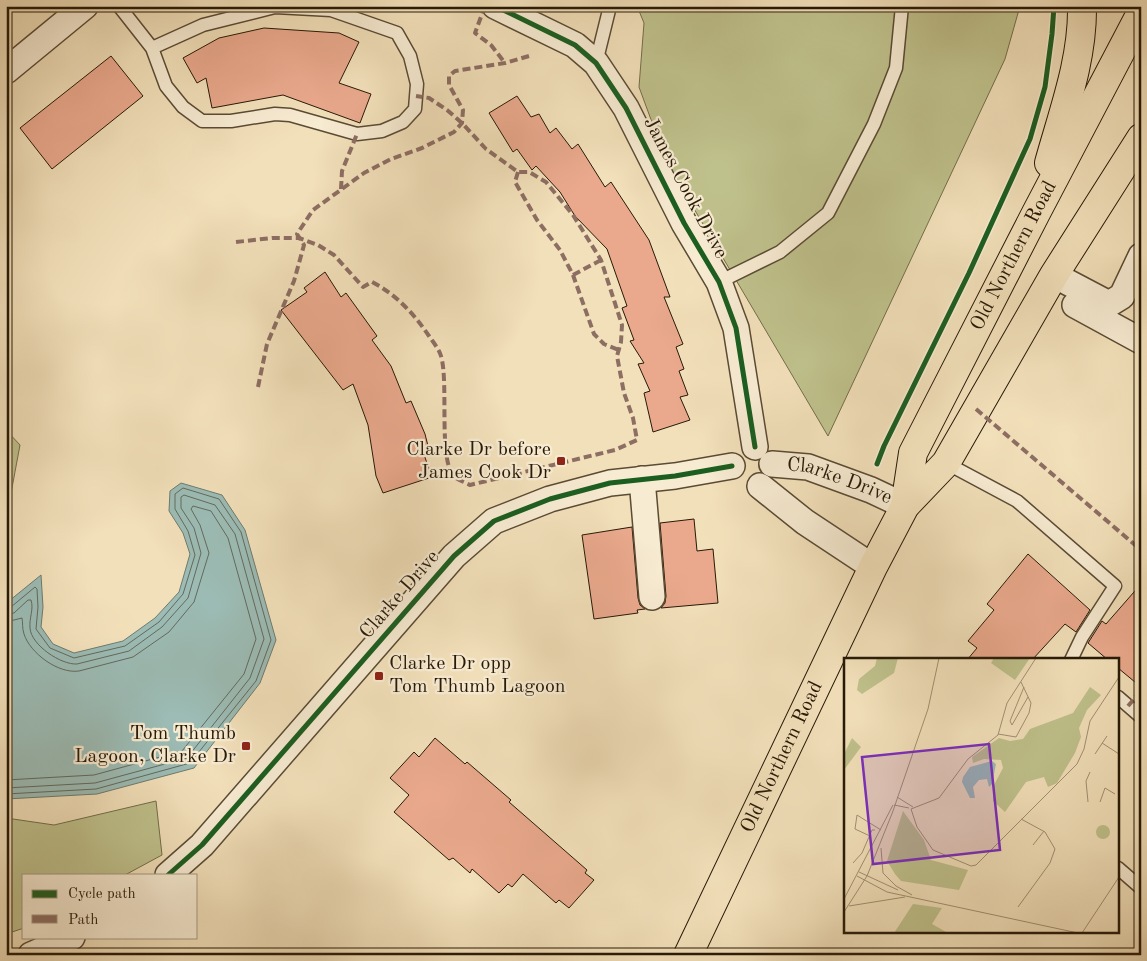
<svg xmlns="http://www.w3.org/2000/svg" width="1147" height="961" viewBox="0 0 1147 961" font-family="'Old Standard TT',serif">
  <rect width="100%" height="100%" fill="#f2e0ba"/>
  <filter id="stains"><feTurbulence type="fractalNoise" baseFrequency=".004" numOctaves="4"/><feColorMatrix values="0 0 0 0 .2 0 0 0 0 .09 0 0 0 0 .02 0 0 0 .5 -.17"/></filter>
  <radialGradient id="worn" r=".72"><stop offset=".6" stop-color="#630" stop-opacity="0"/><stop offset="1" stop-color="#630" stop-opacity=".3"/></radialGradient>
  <g fill="#bfc18c" stroke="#736d4a">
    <path d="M637,6H1020L1005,59L828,436L667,163L639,87L644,23Z"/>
    <path d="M6,430L20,445L6,520Z"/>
    <path d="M156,801L162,855L125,875H24V928L6,934V818L54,825Z"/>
  </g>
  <path fill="#9cbcb5" stroke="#6d7b6f" d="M181,483L222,495L245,530L276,640L260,683L194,768L97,794L6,799V609L9,601L41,575L43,607L41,627L53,644L74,653L123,641L155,618L179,592L190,554L183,533L169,511L170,491Z"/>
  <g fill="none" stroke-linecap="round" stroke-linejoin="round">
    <g stroke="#626a5e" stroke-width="1">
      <path d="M6,608L11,607L35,587L37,589L38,607L36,629L50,648L74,658L125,646L159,622L183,594L195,555L188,531L175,509V494L183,488L219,499L241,532L271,640L256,681L190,763L96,789L6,794"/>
      <path d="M6,614L14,613L28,600H31C34,609 29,618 30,628C31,645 61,665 77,664L129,651L162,627L188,598L201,553L194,528L181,508V497L184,495L215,505L235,534L264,639L250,678L187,758L95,783L6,788"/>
      <path d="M6,622L22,618C23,623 22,628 24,634C30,653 58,674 79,671L133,657L169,632L194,602L209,553L200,525L191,509L193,506L211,511L228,538L256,639L244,674L182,751L94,775L6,780"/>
    </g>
  </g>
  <g fill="#eaa98d" stroke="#271907">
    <path d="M264,28L339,33L359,42L339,83L371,94L360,123L283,95L212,108L206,78L197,83L183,58L219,38Z"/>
    <path d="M111,56L143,96L52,169L20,128Z"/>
    <path d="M517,96L531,117L539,114L550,133L556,128L572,149L578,144L605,187L611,182L649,240L670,297H664L683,344L676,347L684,369L679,371L688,395L680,397L690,420L653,432L644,393L650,391L638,364L644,363L630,341L634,340L622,308L627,306L607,249L575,216L560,192L536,166L532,170L517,149L513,152L489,113Z"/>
    <path d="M325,272L341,297L346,293L377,336L372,340L391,366L406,403L411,401L425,434L429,450L423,452L432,477L383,493L376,476L368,425L353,384L343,390L281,310L307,292L304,288Z"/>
    <path d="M694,519L697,551L713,549L718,603L661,608L665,603L666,596L660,523Z"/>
    <path d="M632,527L638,598L640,605L645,609L637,610L638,613L594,619L582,535Z"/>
    <path d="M1028,554L1090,610L1076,632L1065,624L1032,660H967L977,648L968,641L994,610L987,604Z"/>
    <path d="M1141,584V687L1118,668V660H1108L1088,643L1102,621L1106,624Z"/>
    <path d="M435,738L465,764L467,762L511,800L509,802L587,870L585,873L594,880L569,908L559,900L556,903L523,874L512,887L508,884L499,893L472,869L470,873L453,858L449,860L394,812L409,795L390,778L414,752L419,757Z"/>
  </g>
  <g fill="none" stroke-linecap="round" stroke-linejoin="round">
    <g stroke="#5a4b34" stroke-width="15">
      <g id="lane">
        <path d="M119,6L152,48L166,86L183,107L202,121H231L275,114L290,115L357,134L382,131L403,122L415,109L417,84L410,56L397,33L331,10L275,7L203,25L152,48"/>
        <path d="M596,63L610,6"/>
        <path d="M719,282L780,252L828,213L874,124L896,68L902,6"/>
        <path d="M946,463L1017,501L1115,586L1082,637L1071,660"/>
        <path d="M1118,697L1141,717"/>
        <path d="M1118,868L1141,888"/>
      </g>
    </g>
    <g stroke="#5a4b34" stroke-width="28">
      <g id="street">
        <path d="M495,6L575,45L596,63L626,108L684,223L719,282L736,328L755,447"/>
        <path d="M6,71L85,6"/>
        <path d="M1054,275L1109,304L1122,296L1141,256"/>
        <path d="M1075,305L1141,341"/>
        <path id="s1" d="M772,464L808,467L871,490L905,506"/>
        <path d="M642,479L652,597"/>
        <path d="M760,486L805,522L873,567"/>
        <path d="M168,875L202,845L454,556L494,521L550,499L610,483L675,476L732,466"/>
        <path d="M31,955L72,937"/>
      </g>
    </g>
    <g stroke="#271907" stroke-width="30">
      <g id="primary">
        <path d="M1049,163C1063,112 1083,60 1082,6"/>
        <path id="s2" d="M905,506L913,453L1036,213L1141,13"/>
        <path id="s3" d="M688,955L873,567L905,506L946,463L1054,275L1141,138"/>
      </g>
    </g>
    <use href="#lane" stroke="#f7ebd2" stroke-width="12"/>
    <use href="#street" stroke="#f7ebd2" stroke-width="25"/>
    <use href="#primary" stroke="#f2e0ba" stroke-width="28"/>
    <g stroke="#8d6e63" stroke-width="4" stroke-dasharray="8 4" stroke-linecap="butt">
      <path d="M485,6L475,33L491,45L505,63"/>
      <path d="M518,172L515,182L537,220L560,250L573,275L594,334L604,344L619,350"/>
      <path d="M341,189L342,171L357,134"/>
      <path d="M236,242L272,238H299L318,245L334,255L363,287L372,282C397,295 414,314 429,336C433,342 439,349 441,356C449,383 438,460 454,476C457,480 465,482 470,485L615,450L637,440L633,418L624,393L617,356L621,342L622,325L601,260L573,215L546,182L529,172H518L486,149L462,123L447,110L429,98L416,96"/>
      <path d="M573,275L601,260"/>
      <path d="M258,387L267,344L294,281L304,245L297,234L313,210L364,173L391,159L422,148L454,132L462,123L463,110L449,85V76L455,71L505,63L529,56"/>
      <path d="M976,409L1141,550"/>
      <path d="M1128,706L1141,691"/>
    </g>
    <g stroke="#f7ebd2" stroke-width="8">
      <g id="cycleway">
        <path d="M495,6L575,45L596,63L626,108L684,223L719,282L736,328L755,447"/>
        <path d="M877,464L884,446L969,273L1030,139L1045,87L1052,34L1054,6"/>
        <path d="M168,875L202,845L454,556L494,521L550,499L610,483L675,476L732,466"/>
      </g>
    </g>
    <use href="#cycleway" stroke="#1b5e20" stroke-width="5"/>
  </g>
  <g fill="#8f2418" stroke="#f7ebd2" stroke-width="2">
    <rect x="556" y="456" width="10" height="10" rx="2.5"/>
    <rect x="374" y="671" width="10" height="10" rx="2.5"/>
    <rect x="241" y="741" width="10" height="10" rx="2.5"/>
  </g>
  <g text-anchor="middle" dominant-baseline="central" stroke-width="4.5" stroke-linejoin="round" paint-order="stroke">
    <g font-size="20" fill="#271907" stroke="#f7ebd2">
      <text transform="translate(685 188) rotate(62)">James Cook Drive</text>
      <text stroke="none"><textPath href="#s2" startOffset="275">Old Northern Road</textPath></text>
      <text stroke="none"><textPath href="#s1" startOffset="70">Clarke Drive</textPath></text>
      <text transform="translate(400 595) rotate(-49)">Clarke Drive</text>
      <text stroke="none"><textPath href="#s3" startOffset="219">Old Northern Road</textPath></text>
    </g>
    <g font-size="20" fill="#271907" stroke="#f7ebd2" text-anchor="end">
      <text x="551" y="450">Clarke Dr before<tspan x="551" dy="23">James Cook Dr</tspan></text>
      <text x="389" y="664" text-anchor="start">Clarke Dr opp<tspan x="389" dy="23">Tom Thumb Lagoon</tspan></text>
      <text x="236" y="734">Tom Thumb<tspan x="236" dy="23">Lagoon, Clarke Dr</tspan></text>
    </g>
  </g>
  <g transform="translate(844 658)">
    <rect width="275" height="275" fill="#f2e0ba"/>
    <path d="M33,0H54L50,15L18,36L13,32L15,21L31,8ZM150,0H186L171,22L147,5ZM246,29L257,37L243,52L235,70L237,79L231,95L213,125L204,129L200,119L182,124L161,154L149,143L150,127L159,110L157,102L140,101L129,105L128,99L155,80L166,83L179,81L186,71L229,55ZM8,80L17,89L0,112V96ZM59,153L80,182L87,202L124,212L115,232L57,223L51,216L43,203ZM252 174a7 7 0 1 1 14 0a7 7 0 1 1-14 0ZM69,246L98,250L88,266L104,275H50Z" fill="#bfc18c"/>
    <path d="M148,103L152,106L148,126L145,129L143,121L135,122L129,129L131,140H126L118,124L119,119L126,109Z" fill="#9cbcb5"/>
    <path fill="none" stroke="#a19072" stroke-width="1" d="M180,29L166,63L168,67L184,39M154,76L172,79L185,55L187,45L177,24M258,85L275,96M251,96L263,78M53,139L69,149M244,144L242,123L246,114M256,144L261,130L271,136M50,147L65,150M67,151L73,169L89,192L127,208L132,207L233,106L240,91L246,63L275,19M67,151L95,140L124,101L154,77L163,45L192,0M26,178L11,171L13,157L37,172M189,187L200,173M37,190L39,215L52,228L68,237M9,205L18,195L28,172H31M15,214L54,232M13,218L43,234L234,275M0,241L49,147M5,248L61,239M174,249L206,205L211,191L201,174L177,161M0,254L23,218L49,153L84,51L95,0M238,275L275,219"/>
    <path fill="#7b2cbf" fill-opacity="0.15" stroke="#7b2cbf" stroke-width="2.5" d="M145,86L156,192L29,206L18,99Z"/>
    <rect width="275" height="275" fill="none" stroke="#271907" stroke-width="2.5"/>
  </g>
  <rect width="1147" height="961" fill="none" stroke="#f2e0ba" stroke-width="25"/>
  <rect x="8" y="8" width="1132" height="946" fill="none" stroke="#271907" stroke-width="2.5"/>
  <rect x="12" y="12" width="1122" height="936" fill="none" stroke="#271907"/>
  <rect x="22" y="874" width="175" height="65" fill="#f7ebd2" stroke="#a49781"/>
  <rect x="32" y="890" width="25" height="8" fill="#1b5e20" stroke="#a49781"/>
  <text x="68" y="898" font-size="15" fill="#271907">Cycle path</text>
  <rect x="32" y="915" width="25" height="8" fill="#8d6e63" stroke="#a49781"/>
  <text x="68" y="924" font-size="15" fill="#271907">Path</text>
  <rect width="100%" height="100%" filter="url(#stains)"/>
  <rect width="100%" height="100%" fill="url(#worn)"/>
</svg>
